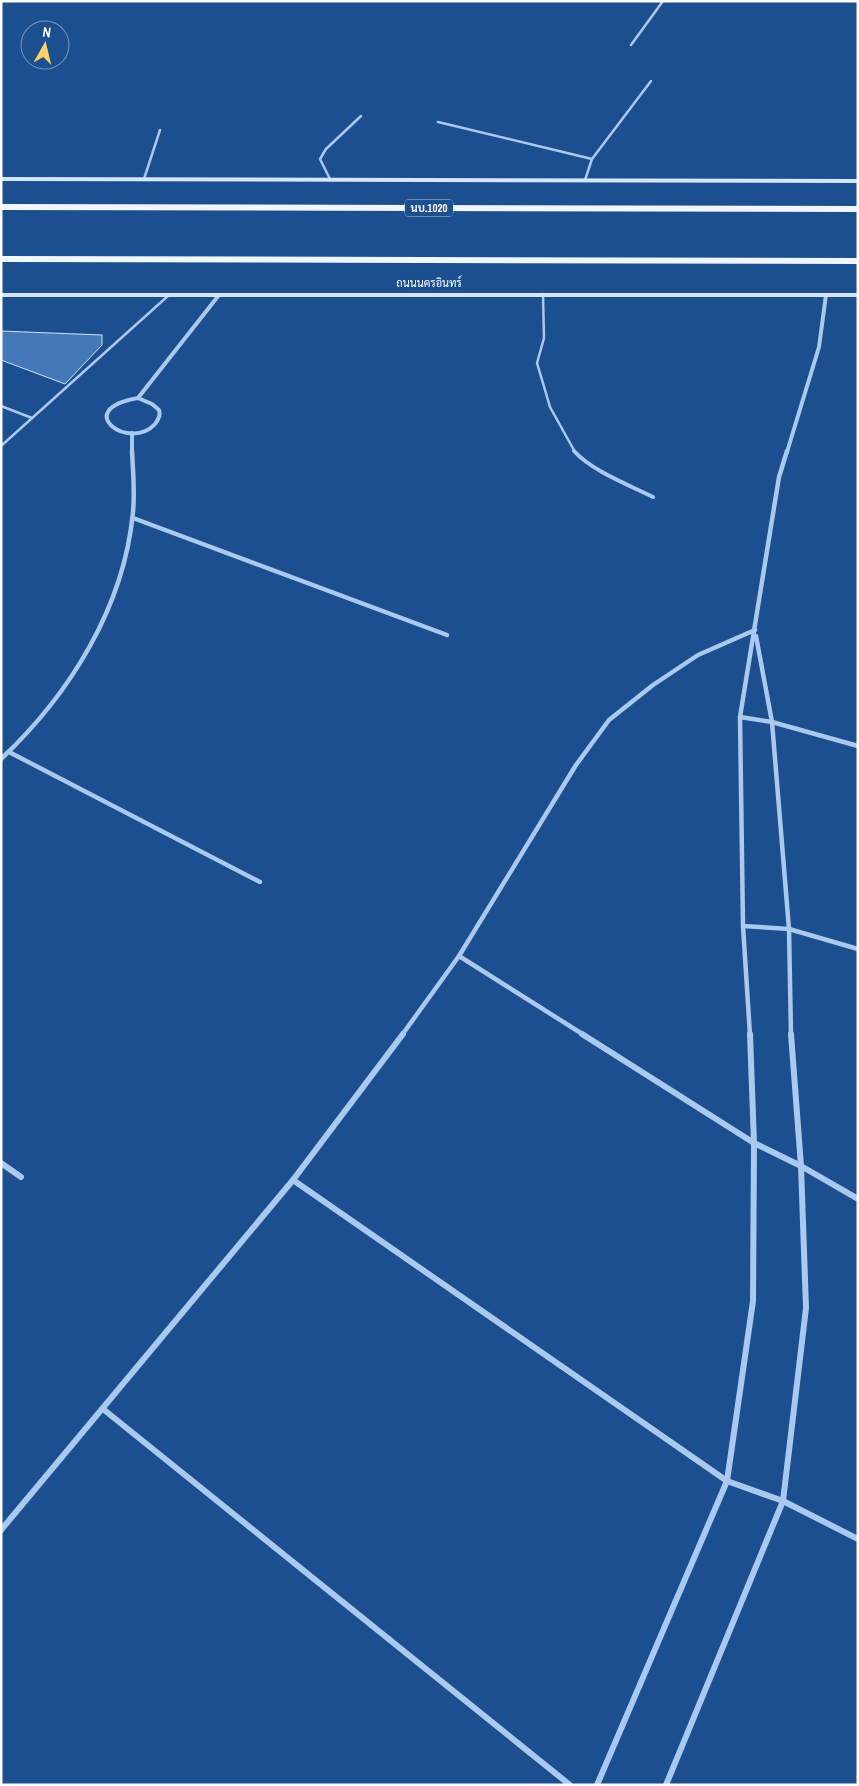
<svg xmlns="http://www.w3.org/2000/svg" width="859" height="1786" viewBox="0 0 859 1786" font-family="'Archivo Narrow',Sarabun,sans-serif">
  <rect width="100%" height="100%" fill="#1b4f8f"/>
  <path fill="#4478b7" stroke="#cfe3fa" d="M1,331L102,335V345L65,384L1,360Z"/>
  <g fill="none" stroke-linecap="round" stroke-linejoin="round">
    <g stroke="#a9c9ee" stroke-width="2.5">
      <path d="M631,45L663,1"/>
      <path d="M438,122L592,159"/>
      <path d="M144,179L160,130"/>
      <path d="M330,179L320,159L326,149L361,116"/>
      <path d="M585,180L592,159L651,81"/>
      <path d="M543,294L544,338L537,363L550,407L575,452"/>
      <path d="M1,406L32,418"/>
      <path d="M1,446L169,295"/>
    </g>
    <path stroke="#a9c9ee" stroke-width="4" d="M574,451C592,471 629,485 653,497"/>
    <g stroke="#a9c9ee" stroke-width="4">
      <path d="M138,398L152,404L159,410C161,415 159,419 155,424C130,452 70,410 138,398Z"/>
      <path d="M138,398L219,295"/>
      <path d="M132,433V452"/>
      <path d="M787,452L819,347L826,295"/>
    </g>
    <g stroke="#a9c9ee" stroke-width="4.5">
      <path d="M133,518L447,635"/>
      <path d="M756,636L772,722L789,929L791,1035"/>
      <path d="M740,717L772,722L858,746"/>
      <path d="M9,752L260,882"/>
      <path d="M1,759C69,695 124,608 133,512C135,492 133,471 132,451"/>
      <path d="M743,926L789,929L858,949"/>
      <path d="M459,956L584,1035"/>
      <path d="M402,1035L459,956L576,765L609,720L653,685L698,655L755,630"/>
      <path d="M750,1035L743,926L740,717L779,477L787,451"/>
    </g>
    <g stroke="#a9c9ee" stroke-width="6">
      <path d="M582,1034L754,1143L801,1166L858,1199"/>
      <path d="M1,1163L21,1177"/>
      <path d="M293,1180L727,1481L783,1501L858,1539"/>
      <path d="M103,1409L570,1785"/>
      <path d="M1,1530L293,1180L403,1034"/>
      <path d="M597,1785L727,1481L753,1301L754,1143L750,1034"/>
      <path d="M666,1785L783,1501L806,1308L801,1166L791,1034"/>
    </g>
    <g fill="#d6e6fa" fill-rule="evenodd">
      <path d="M1,177L858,179V183L1,181Z"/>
      <rect x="1" y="293" width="857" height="4"/>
    </g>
    <g fill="#f0f6ff" fill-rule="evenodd">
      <path d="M1,204L858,206V212L1,210Z"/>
      <path d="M1,256L858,258V264L1,262Z"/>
    </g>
  </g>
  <g text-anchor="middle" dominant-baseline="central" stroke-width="4" stroke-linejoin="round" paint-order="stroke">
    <rect fill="#1b4f8f" stroke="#bbcadd" stroke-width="1" x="405" y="199.5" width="48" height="17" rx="4"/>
    <g font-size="11" font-weight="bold" fill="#fff">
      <text x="429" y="208">นบ.1020</text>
    </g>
    <g font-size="11" fill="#fff" stroke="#1b4f8f">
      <text x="429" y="283">ถนนนครอินทร์</text>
    </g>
  </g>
  <rect width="859" height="1786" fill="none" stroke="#ffffff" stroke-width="5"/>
  <g transform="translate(45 45) rotate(8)"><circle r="24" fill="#1b4f8f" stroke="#7695bc"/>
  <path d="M0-4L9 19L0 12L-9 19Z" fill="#ffd166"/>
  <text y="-8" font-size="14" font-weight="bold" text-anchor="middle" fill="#ffffff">N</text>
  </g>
</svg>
